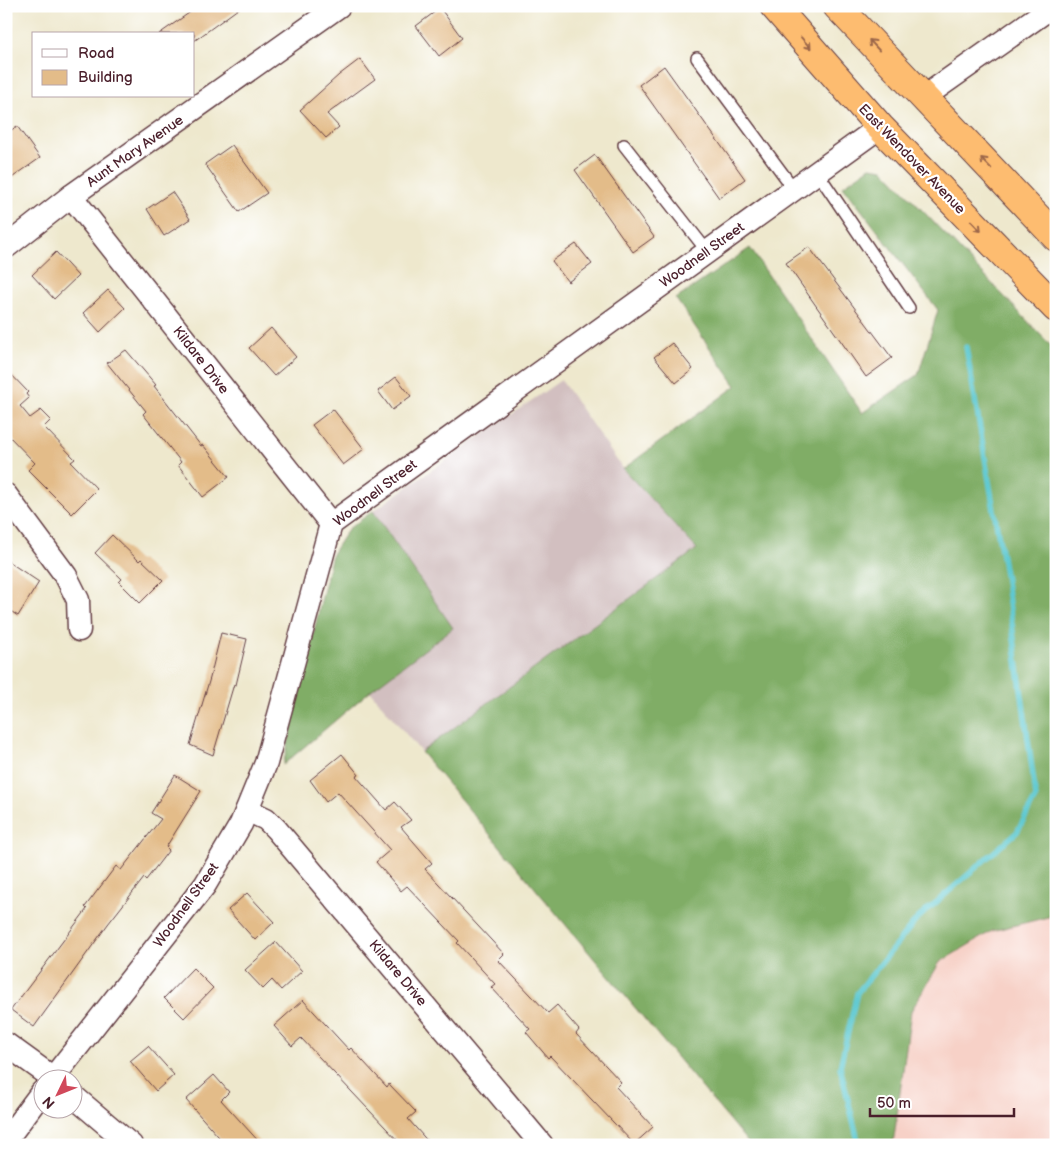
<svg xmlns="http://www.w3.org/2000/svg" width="1062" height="1151" viewBox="0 0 1062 1151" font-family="'Balsamiq Sans',sans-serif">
  <rect width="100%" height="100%" fill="#fff"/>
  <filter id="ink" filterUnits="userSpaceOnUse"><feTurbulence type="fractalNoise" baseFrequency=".02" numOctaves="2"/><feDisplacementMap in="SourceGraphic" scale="10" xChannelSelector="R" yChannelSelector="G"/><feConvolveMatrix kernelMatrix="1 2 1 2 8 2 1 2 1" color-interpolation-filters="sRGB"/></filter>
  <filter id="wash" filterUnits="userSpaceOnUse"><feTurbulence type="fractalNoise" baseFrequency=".0096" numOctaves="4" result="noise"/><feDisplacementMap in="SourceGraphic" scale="20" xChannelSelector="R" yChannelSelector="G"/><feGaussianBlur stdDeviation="1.12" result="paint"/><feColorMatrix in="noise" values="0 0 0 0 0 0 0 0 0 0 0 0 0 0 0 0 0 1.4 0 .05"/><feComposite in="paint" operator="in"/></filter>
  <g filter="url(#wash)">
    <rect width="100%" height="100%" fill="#eee8cd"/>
    <path fill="#f7d1c7" d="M1056,915V1145H893L911,1011L940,962L992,931Z"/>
    <path fill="#d2bfc0" d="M561,380L623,469L697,549L421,752L370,691L453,628L373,511Z"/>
    <g fill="#80ad66" stroke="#656648">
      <path d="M870,167L883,169L1056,351V915L992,931L940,962L911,1011L893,1145H750L421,752L697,549L623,469L736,386L676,299L750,248L862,413L918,375L938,310L843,186Z"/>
      <path d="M373,511L453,628L370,691L283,765L332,554L348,529Z"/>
    </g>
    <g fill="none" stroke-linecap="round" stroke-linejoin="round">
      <path stroke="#5bc8d0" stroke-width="5.5" d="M859,1145L840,1067L857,993L917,919L1017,832L1036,797L1005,574L966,347"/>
    </g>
    <g id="blocks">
      <g fill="#e3bc89">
        <path d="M199,6H242L194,41V34H159Z"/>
        <path d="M440,8L462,38L439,56L416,26Z"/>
        <path d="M360,59L375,79L327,114L339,127L326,138L300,110L339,75Z"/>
        <path d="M664,66L745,179L719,198L639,85Z"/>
        <path d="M17,126L40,158L6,182V134Z"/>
        <path d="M232,145L267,193L239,212L205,164Z"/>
        <path d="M595,155L654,237L633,252L575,170Z"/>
        <path d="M172,192L190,219L164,236L147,209Z"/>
        <path d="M576,244L592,264L568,282L552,261Z"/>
        <path d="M809,247L892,358L866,377L786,263Z"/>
        <path d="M56,252L78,276L54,299L32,275Z"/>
        <path d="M108,290L125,308L100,332L83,313Z"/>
        <path d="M271,328L296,357L274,376L249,348Z"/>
        <path d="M672,343L693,369L676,383L654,357Z"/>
        <path d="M126,350L156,385L154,386L201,446L203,445L229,477L203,497L178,465L181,462L143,414L146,411L107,363Z"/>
        <path d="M6,369L28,392L26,394L29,398L20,406L30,418L41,410L51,420L44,427L75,459L71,462L97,489L72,514L28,470L35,463L6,433Z"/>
        <path d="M396,377L411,396L392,410L378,391Z"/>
        <path d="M333,409L364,449L343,465L312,425Z"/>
        <path d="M112,535L139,561L141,559L163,580L140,603L119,582L122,579L95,553Z"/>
        <path d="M6,560L39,582L18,616L6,608Z"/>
        <path d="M221,633L247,639L236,685L234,684L213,755L190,745L210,678Z"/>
        <path d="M342,754L359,775L356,776L386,810L395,802L411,820L401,827L432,863L425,869L504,954L498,960L548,1013L557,1005L579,1030L576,1034L621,1082L616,1087L653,1127L634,1144L550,1056L548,1058L526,1032L530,1029L491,987L495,984L457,943L459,941L407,886L401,891L376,862L390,850L338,792L326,802L310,780Z"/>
        <path d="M175,775L201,791L166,847L169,850L146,880L144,878L108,924L34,1027L11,1010L87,909L85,907L116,866L121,870L161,819L151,813Z"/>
        <path d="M247,893L274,922L255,940L228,910Z"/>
        <path d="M276,942L302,971L281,990L272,980L263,989L245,970Z"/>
        <path d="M193,968L213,988L184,1018L164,998Z"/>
        <path d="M303,1000L349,1050L351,1048L387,1087L389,1084L416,1112L408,1119L431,1145H402L301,1038L292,1046L274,1026Z"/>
        <path d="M148,1046L174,1075L156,1091L130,1061Z"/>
        <path d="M214,1075L229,1092L221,1100L262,1145H226L186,1100Z"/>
      </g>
    </g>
  </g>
  <g filter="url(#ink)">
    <use href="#blocks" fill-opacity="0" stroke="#633d43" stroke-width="1"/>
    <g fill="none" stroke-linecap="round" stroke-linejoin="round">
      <g stroke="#633d43" stroke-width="14">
        <g id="lane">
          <path d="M697,58L794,189"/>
          <path d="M624,145L707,251"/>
          <path d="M817,172L909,308"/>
        </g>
      </g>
      <g stroke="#633d43" stroke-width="25">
        <g id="street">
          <path d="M924,97L1053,6"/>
          <path d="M71,196L331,524"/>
          <path d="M6,247L71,196L339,6"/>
          <path d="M6,495L66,576L78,600L79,630"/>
          <path d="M247,810L266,819L276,829L542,1145"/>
          <path d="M6,1044L53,1078"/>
          <path d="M53,1078L205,885L241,824L266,763L331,524L880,127"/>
          <path d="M72,1095L131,1145"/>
          <path d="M6,1140L42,1092"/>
        </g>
      </g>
      <g stroke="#633d43" stroke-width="30">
        <g id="highway">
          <path d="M774,6L880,127L1056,308"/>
          <path d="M837,6L1056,237"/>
        </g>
      </g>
      <use href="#lane" stroke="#fff" stroke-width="11"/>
      <use href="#street" stroke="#fff" stroke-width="22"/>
      <use href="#highway" stroke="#fdbc70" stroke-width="28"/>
    </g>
    <defs><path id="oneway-shaft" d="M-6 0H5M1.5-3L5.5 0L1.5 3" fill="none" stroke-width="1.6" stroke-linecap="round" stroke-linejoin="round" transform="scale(1.25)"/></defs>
    <g stroke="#9b664a">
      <use href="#oneway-shaft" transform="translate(806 43) rotate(49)"/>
      <use href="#oneway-shaft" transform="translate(874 45) rotate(-133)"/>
      <use href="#oneway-shaft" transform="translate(986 163) rotate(-134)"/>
      <use href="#oneway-shaft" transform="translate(976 226) rotate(46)"/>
    </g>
  </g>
  <g text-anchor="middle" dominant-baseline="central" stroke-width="4.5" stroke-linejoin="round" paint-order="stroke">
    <g font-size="14" fill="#4a1f2b" stroke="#fff">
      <text transform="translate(135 151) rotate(-35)">Aunt Mary Avenue</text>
      <text transform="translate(912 159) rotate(46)">East Wendover Avenue</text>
      <text transform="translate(702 255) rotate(-36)">Woodnell Street</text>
      <text transform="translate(201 360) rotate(52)">Kildare Drive</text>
      <text transform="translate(375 493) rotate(-37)">Woodnell Street</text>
      <text transform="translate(186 905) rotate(-54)">Woodnell Street</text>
      <text transform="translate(398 973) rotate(50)">Kildare Drive</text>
    </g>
  </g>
  <rect width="1062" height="1151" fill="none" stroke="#fff" stroke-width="25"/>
  <rect x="32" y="32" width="162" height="65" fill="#ffffff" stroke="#b7a5aa"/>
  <rect x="42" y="49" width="25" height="8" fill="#ffffff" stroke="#b7a5aa"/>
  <text x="78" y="58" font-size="15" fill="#4a1f2b">Road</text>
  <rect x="42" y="70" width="25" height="15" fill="#e3bc89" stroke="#b7a5aa"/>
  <text x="78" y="82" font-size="15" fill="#4a1f2b">Building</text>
  <g transform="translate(58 1094) rotate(227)"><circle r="24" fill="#ffffff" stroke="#b7a5aa"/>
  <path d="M0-4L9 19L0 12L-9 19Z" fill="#d1495b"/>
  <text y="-8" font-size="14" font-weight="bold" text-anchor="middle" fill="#4a1f2b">N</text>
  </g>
  <path d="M870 1108v8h144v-8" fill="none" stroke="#4a1f2b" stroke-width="2.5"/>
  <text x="877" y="1108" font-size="15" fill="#4a1f2b" stroke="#ffffff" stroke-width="4" paint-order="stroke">50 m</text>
</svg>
